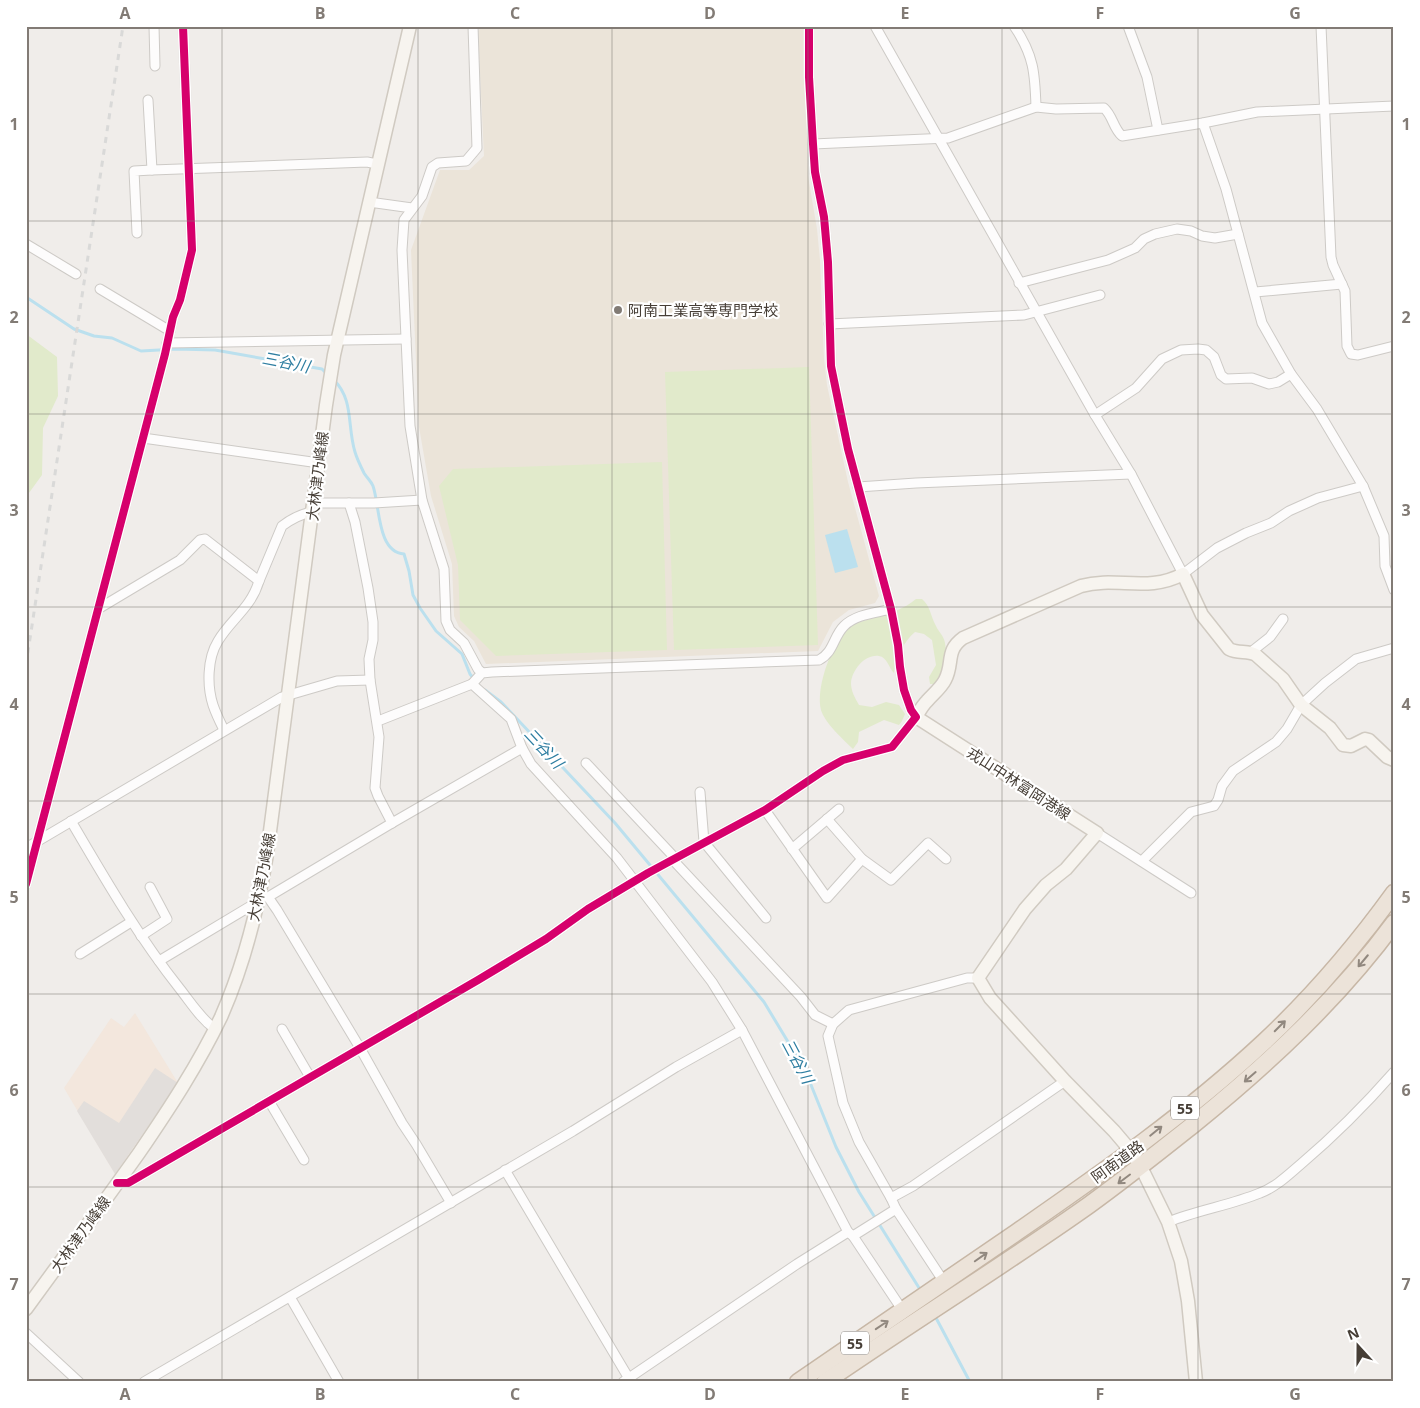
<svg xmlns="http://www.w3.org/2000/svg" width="1420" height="1408" viewBox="0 0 1420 1408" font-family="'Open Sans','Noto Sans JP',sans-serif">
  <rect width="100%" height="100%" fill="#f0edea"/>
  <path fill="#f3e7dd" d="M135,1013L178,1083L115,1174L64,1088L111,1018L124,1027Z"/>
  <path fill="#ebe4d9" d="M482,26H804L808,176L817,229L820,260L824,359L827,385L848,482L879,596L875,603L849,610L833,622L818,651L486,664L474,641L459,627L454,616L452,564L431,496L419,427L411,250L440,170H469L484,156L478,31Z"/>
  <g fill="#e1eacb">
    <path d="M26,334L57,357L58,396L43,428L42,475L26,497Z"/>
    <path d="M809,367L818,645L674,650L665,372Z"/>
    <path d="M662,462L667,650L496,656L460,620L458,565L439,486L453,469Z"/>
    <path d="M916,599H922C931,607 930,615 936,626C938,631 944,636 945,643C948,656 942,673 936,684H930L929,677L936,665L932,640L924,634L915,632C904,641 895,659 894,673C889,668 887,657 879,656C865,654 852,670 851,683C851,691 855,698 859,705L872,707L886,702L899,705L905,714L902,721L899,725L884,720L859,732L858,742L853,749C842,738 830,728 823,715C812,695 832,641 849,627C856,622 867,620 874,618C889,614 904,609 916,599Z"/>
  </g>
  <path fill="#e2dedb" d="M155,1068L178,1083L115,1174L77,1111L84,1101L119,1123Z"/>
  <path fill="#bbe0ee" d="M847,529L858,567L835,573L825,535Z"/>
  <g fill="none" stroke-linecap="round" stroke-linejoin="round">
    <g stroke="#bbe0ee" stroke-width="3">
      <path d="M26,297L74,329L94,336L112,338L141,351L177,349L215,350L322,369L327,374"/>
      <path d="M334,380C354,400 347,426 355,452C357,459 361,467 364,473C367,478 371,481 373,486C380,506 377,552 404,554L409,571L413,595L420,608L436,631L462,654L470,674L474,679"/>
      <path d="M485,690L501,702L615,823L764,1002L805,1070L836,1147L859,1192L921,1291"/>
      <path d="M935,1316L970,1382"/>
    </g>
    <g stroke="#cdcac6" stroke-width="11">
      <g id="street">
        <path d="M154,26L155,66"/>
        <path d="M473,26L477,148L466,161L438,163L432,167L422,196L404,220L402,250L410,426L422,500L444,569L446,621L450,630L464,643L478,669L482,673"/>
        <path d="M875,26L1095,415L1131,474L1183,574L1217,548L1246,533L1271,523L1289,511L1318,498L1363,486"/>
        <path d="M1014,26C1034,55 1035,74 1036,107"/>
        <path d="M1128,26L1147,77L1158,130"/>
        <path d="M1321,26L1331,257L1333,265L1345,291L1347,346L1351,354L1358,355L1394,346"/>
        <path d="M148,100L152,170L367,162L377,164"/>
        <path d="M1203,123L1226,189L1262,323L1291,374L1317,409L1363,486L1384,536L1385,566L1394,590"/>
        <path d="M813,144L948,138L1036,107L1056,109L1104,108C1113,116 1113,128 1122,136L1203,123L1257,112L1394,106"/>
        <path d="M369,202L412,208"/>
        <path d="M137,233L134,171L152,170"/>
        <path d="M26,244L76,274"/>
        <path d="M1019,283L1108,260L1135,248L1144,239L1155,234L1177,229L1191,231L1202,236L1215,238L1238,234"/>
        <path d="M100,289L170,331"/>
        <path d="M1255,292L1342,284"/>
        <path d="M829,324L1024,315L1100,295"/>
        <path d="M167,343L406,339"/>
        <path d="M1095,415L1136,388L1162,359L1181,350L1198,349L1206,350L1214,357L1221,375L1226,379L1252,378L1269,384L1278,382L1291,374"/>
        <path d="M143,438L319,463"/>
        <path d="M858,487L916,483L1131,474"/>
        <path d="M313,503H374L422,500"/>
        <path d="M349,503L355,522L368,588L373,622V640L369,659L370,680L379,737L375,788L378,796L392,823"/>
        <path d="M98,609L180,560L200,540L205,539L259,581L282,526C291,519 301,514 312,512"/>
        <path d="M1251,652L1270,637L1283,619"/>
        <path d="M472,684L482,673L492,672L819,660C834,652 833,637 844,626C856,614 876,613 891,609"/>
        <path d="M378,721L472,684L511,719L522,748L531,764L617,858L712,982L742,1030L848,1232L853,1236L903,1311"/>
        <path d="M224,730C220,722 216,714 213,705C207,686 207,659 218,641C231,619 251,608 259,581"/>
        <path d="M586,763L675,858"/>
        <path d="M700,792L704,842L766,918"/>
        <path d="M765,810L827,898L862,859"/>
        <path d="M827,819L862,859L891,880L928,843L946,859"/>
        <path d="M71,821C105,879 138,936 180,989C191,1003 201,1019 215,1029"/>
        <path d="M1097,833L1191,893"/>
        <path d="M26,848L282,697L337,681L370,680"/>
        <path d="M792,849L839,809"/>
        <path d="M673,860L801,997L815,1015L833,1024"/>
        <path d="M1142,861L1191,812L1214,806L1218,800L1222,786L1233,771L1276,742L1287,729L1301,705L1325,683L1356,659L1394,648"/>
        <path d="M26,884L165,354L173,317L180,300L192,250L183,26"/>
        <path d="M260,897H268L277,910L360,1048L402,1123L416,1144L451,1203"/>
        <path d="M268,897L392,823L522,748"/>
        <path d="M141,936L167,919L150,887"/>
        <path d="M80,954L131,922"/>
        <path d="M159,961L259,901"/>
        <path d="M282,1029L310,1077"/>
        <path d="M269,1101L304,1160"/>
        <path d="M505,1170L631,1382"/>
        <path d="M117,1183H128L478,980L546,939L588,909L648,873L765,810L823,771L843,760L892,747L916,717L911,710L904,690L900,667L898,645L891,609L848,449L831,366L828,262L824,217L815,172L813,144L809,77V26"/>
        <path d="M891,1198L859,1142L843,1103L828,1036L833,1024L849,1010L967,978H978"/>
        <path d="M896,1209L891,1198L913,1186L1065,1081"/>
        <path d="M1168,1222C1198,1210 1231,1205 1260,1193C1276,1187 1288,1175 1301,1164C1334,1136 1365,1105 1394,1072"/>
        <path d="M853,1236L896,1209L944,1282"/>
        <path d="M290,1297L339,1382"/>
        <path d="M26,1333L79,1382"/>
        <path d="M144,1382L573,1131L676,1067L742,1030"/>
        <path d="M623,1382L797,1264L848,1232"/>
      </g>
    </g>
    <g stroke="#d0cac1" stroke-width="15">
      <g id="secondary">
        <path d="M26,1309C64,1257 102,1205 139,1153C169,1109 198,1065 221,1017C244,965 258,909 267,854L326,405L334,355L410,26"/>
        <path d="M1196,1382L1188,1301L1181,1261L1168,1222L1141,1167L1131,1151L1114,1131L1065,1081L990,998L978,978L1025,909L1046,885L1066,869L1097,833L916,717C919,712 922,706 927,701C933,694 941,688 945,680C954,663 945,651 963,638L1081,586C1116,576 1148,593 1183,574L1202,615L1229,649C1238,654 1248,650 1256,655L1283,679L1301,705L1330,728L1343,745L1351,746L1365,739L1369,740L1387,757L1394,760"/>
      </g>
    </g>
    <g stroke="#c7b7a6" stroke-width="19">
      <g id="highway">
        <path d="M798,1382C871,1332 944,1282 1017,1232C1102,1173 1188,1113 1264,1042C1312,997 1355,947 1394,893"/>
        <path d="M825,1382C912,1322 1003,1266 1089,1205C1125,1179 1160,1151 1194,1124C1268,1064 1338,999 1394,923"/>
      </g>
    </g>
    <use href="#street" stroke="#fdfcfc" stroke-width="9"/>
    <use href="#secondary" stroke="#f7f4ef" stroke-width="12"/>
    <use href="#highway" stroke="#ece3d9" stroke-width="16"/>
    <path stroke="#d9d9d8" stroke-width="3" stroke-dasharray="6 6" stroke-linecap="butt" d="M26,665L123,26"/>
    <g stroke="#fff" stroke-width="11">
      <g id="cycleway">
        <path d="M26,884L165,354L173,317L180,300L192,250L183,26"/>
        <path d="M117,1183H128L478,980L546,939L588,909L648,873L765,810L823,771L843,760L892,747L916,717L911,710L904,690L900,667L898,645L891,609L848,449L831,366L828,262L824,217L815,172L813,144L809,77V26"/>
      </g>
    </g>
    <use href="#cycleway" stroke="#d6006c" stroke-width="8"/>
  </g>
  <defs><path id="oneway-shaft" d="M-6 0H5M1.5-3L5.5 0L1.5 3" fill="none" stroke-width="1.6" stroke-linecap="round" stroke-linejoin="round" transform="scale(1.25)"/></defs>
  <g stroke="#91887f">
    <use href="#oneway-shaft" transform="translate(1363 961) rotate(130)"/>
    <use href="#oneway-shaft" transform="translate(1280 1026) rotate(-45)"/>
    <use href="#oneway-shaft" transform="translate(1250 1077) rotate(139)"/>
    <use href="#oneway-shaft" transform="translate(1156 1131) rotate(-39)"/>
    <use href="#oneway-shaft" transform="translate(1124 1179) rotate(143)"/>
    <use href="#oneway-shaft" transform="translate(981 1257) rotate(-35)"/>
    <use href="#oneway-shaft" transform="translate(882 1325) rotate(-34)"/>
  </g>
  <path fill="none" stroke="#827b75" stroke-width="1" stroke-opacity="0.55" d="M222,26V1382M418,26V1382M612,26V1382M808,26V1382M1002,26V1382M1198,26V1382M26,221H1394M26,414H1394M26,607H1394M26,801H1394M26,994H1394M26,1187H1394"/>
  <circle fill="#827b75" stroke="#fff" stroke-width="2" cx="618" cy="310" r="5"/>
  <g text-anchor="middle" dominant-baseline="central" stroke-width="4.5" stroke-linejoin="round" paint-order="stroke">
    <g fill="#fff" stroke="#7e7872" stroke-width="1">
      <rect x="1171" y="1096.5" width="28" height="23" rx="4"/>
      <rect x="841" y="1331.5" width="28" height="23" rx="4"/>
    </g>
    <g font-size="14" font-weight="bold" fill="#463e36">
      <text x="1185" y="1108">55</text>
      <text x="855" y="1343">55</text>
    </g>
    <g font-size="15" fill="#463e36" stroke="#fff" text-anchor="start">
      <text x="628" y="310">阿南工業高等専門学校</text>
    </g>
    <g font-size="15" fill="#463e36" stroke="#fff">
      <text transform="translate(317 476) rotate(-83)">大林津乃峰線</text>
      <text transform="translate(1019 783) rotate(33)">戎山中林富岡港線</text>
      <text transform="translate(261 877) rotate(-79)">大林津乃峰線</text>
      <text transform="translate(1117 1161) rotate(-36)">阿南道路</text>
      <text transform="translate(80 1234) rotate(-54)">大林津乃峰線</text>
    </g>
    <g font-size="16" font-style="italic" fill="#2e7ea1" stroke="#fff">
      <text transform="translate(286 362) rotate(11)">三谷川</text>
      <text transform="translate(544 748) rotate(47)">三谷川</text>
      <text transform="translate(798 1061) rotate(62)">三谷川</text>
    </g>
  </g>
  <rect width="1420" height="1408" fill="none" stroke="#ffffff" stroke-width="55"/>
  <g transform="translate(1358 1346) rotate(339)" stroke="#ffffff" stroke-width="4" paint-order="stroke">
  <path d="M0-4L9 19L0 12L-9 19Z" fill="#463e36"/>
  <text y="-8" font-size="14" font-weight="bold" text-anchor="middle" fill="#463e36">N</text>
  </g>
  <rect x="28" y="28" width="1364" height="1352" fill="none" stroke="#827b75" stroke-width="2"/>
  <g font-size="16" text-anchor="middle" font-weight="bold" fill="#827b75">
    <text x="125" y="19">A</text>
    <text x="320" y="19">B</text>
    <text x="515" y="19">C</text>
    <text x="710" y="19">D</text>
    <text x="905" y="19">E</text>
    <text x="1100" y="19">F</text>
    <text x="1295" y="19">G</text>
    <text x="14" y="130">1</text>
    <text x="1406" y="130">1</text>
    <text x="14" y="323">2</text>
    <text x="1406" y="323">2</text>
    <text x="14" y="516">3</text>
    <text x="1406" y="516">3</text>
    <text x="14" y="710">4</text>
    <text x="1406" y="710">4</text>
    <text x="14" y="903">5</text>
    <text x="1406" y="903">5</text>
    <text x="14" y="1096">6</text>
    <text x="1406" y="1096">6</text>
    <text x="14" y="1290">7</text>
    <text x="1406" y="1290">7</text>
    <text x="125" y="1400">A</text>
    <text x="320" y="1400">B</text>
    <text x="515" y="1400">C</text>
    <text x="710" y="1400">D</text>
    <text x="905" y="1400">E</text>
    <text x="1100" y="1400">F</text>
    <text x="1295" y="1400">G</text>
  </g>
</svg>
